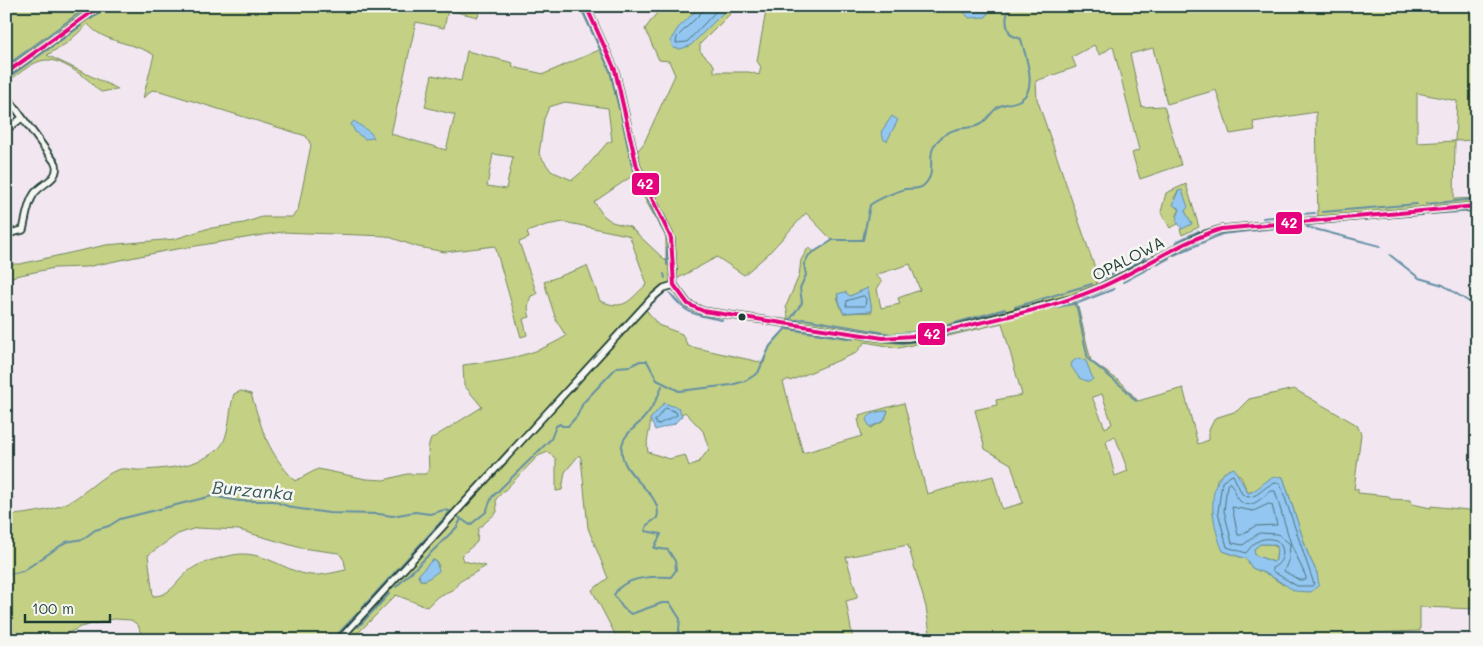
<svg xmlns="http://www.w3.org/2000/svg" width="1483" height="646" viewBox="0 0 1483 646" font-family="Mali,sans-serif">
  <rect width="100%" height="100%" fill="#f2e7f0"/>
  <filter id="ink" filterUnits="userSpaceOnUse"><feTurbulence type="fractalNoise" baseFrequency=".02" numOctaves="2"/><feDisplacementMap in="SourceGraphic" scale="10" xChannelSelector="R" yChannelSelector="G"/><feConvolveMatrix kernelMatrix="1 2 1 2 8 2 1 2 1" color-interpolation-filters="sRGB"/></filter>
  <g filter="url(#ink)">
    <g fill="#c4d184" stroke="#72875c" fill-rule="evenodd">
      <path d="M6,6H481L478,17L448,10L444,28L416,22L391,134L446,150L455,115L425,107L432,75L461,81L467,51L513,63L512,67L544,74L606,47L636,153L644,143L675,75L669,61L659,60L645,29L662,6H730L726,9L730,14L700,44V51L714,65V72H749L759,75L761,67L757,61L766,11L750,6H959L960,9H992V6H1477V140L1455,141L1454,199L1477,198V206L1318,219L1316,112L1253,122L1255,130L1230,134L1216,90L1167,104L1153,48L1130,54L1142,107L1164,106L1181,165L1140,179L1132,153L1139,150L1113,46L1100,55L1094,45L1072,57L1076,67L1036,81L1037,99L1099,280L1096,282L1099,288L1073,298L1075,307H1078L1091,361L1122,383L1138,401L1183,388L1198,444L1209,440V430L1215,418L1237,411L1249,399L1294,389L1357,425L1361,434L1354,489H1358V493L1389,496L1390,499L1411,500L1412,504L1431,508V506L1477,511V609L1420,607V631L1344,634L1346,640H931L926,607L908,545L846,557L857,595V598L846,601L853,640H802L801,637L792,640L617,638L592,590L608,578L588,528L581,458L579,455L565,472L562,490L556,491V459L548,452L538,456L496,499L497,512L478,529L477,542L462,555L464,561L486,566L459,582L454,589L437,597L427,607L396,595L351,640H143L138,625L131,620L114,619L80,627L55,640H6V516C28,513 49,512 69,502C85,494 105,472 121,469C128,468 136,471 144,470C170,468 198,467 219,448C230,438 229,408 234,394L241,391L251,394C263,432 267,451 295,481L318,469L366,479L384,480L407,474H425L429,471L428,447L431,439L482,407L464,385L463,365C502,360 533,357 566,336L556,320L544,282L587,266L600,301C626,311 628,301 647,284L630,237L627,235L564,222L546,225L527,232L529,238L519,242L537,294L531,296C528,304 527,309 530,317L523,319L527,335L521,337L495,246L445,252L418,247L386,236L282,232L165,251L86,267L54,268L6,278V264H20L106,245L175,239L206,229L244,223L262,217H292L298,210L311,145L306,136L160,91L152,90L143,98L154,55C134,42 103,43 88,24L67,43L47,55L118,89L101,92C94,88 90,80 83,76C45,50 40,58 6,83ZM1417,93L1457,101L1455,141L1417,143ZM565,102L608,108L612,141L607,143L583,171L572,180L551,171L539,154L544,119L549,107ZM493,154L513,157L506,189L487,186ZM632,176L666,237V261L630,227L612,222L603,215L594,202ZM806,213L832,240L815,252L808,248L801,260L799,276L786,306C792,333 785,325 772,344C767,349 766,356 764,363L688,346L682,334L658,325L644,307L673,281L717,257L744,275L767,255ZM910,264L920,290L898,298L900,304L881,308L877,289L882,281L875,275ZM868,288L872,312L843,313L837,297L846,293L850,296ZM1002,323L1022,395L996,400L997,405L975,410L985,449L1011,464L1023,503L1002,509L993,476L927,494L904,403L859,415L860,419H858L862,436L803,453L783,382L789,379L790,381L856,353L865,342L899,348L929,341L931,343L936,339ZM1102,394L1112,424L1105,428L1092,397ZM663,404L682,414L685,412L703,431L709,449L699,462L689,466L685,455L669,459L648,452C645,437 651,433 650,420ZM888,411L884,421L871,428L875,412ZM1115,436L1128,471L1115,476L1106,441ZM1225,472L1240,475L1248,493L1283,477L1308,554L1317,573L1283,585L1269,575L1252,568L1246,559L1223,551L1213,512L1217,479ZM196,528L239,530L301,548L339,553L344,560L346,570C335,572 322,576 311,575C285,572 263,549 233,555C221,558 203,561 193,568C178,577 173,596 153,596L148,555L178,534ZM432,560L436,561L439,566L426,580H420L418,576Z"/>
      <path d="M1186,184L1199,227L1182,235L1180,229H1182L1186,213L1178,191L1174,198L1176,207L1180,209L1177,215L1178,224L1170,228L1161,212L1166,193Z"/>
      <path d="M1260,544H1270L1277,547L1276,560L1274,562L1255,555L1254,549Z"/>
    </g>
    <g fill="#93c6f0" stroke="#658fa5" fill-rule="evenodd">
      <path d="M701,6H730L690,46L680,49L673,48L670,41L678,28Z"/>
      <path d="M959,6H992L986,17L969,18Z"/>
      <path d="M892,116L898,120L887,141L884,140L881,132Z"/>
      <path d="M354,121L371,133L374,138L365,139L355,132L351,124Z"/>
      <path d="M1182,190L1188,207L1185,211L1192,224L1182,229L1176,220L1180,209L1173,205L1178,191Z"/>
      <path d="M868,288L872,311L843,313L837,294L845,292L850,296Z"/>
      <path d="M1078,358L1086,361L1093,379L1089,382L1079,378L1071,366L1072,362Z"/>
      <path d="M664,403L679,408L682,416L674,424L655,430L650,419Z"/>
      <path d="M888,411L884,421L870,427L866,420C871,412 879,411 888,411Z"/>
      <path d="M1234,468L1248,493C1261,490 1267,474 1283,477L1308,554L1317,573L1319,585L1311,592L1295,591L1269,575L1252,568L1246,559L1223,551C1213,529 1202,477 1234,468ZM1260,544H1270L1277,546L1276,560L1273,562L1255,555L1254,549Z"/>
      <path d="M432,560L436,561L439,571L426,580H420L419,574Z"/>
    </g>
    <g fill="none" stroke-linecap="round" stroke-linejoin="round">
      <g stroke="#4d747f" stroke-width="1">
        <path d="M704,6L703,11L677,37L676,43L687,42L721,6"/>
        <path d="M864,296L866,299L865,306H846L847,301Z"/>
        <path d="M666,408L676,412L677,415L657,425L655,421Z"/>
        <path d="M1233,475L1242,494L1248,497C1261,497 1266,481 1280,483L1314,584L1312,586H1297L1272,571V568C1284,563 1287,548 1276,540C1261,536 1254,542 1246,553L1227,547L1218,512L1222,482Z"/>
        <path d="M1230,483C1234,487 1234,492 1237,497C1247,514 1262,498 1270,491H1275L1291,544L1306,577V580H1299L1284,571L1289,559L1290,544L1278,534L1259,533L1243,545L1232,543L1224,511L1227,485Z"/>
        <path d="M1269,504L1272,505L1277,525L1255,526L1241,535H1238L1232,507L1253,511Z"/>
      </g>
      <g stroke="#658fa5" stroke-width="2">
        <path d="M580,6L610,71L619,109"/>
        <path d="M91,19L107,6"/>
        <path d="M6,66L86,8"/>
        <path d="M6,79L81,26"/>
        <path d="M621,115L633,171L665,234"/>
        <path d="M1426,204L1477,199"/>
        <path d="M1322,212L1417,204"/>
        <path d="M1302,214L1315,213"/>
        <path d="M1429,214L1477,211"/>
        <path d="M1263,218L1294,215"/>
        <path d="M1378,218L1422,215"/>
        <path d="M1307,225V227L1380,246"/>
        <path d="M1307,225L1368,219"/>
        <path d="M1176,242L1199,231"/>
        <path d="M1174,255L1222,234L1295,226"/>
        <path d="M1390,255L1419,278L1443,285L1477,307"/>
        <path d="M1158,264L1169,258"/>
        <path d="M667,265V248"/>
        <path d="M1126,268L1145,258"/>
        <path d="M664,274L665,278"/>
        <path d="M1099,280L1117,272"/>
        <path d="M1123,282L1151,267"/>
        <path d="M670,293C686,315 696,315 722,320"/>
        <path d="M1076,303L1088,359L1125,389L1136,401"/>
        <path d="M1015,307L1092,284"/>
        <path d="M1047,309L1078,303L1114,289"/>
        <path d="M948,325L1005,309"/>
        <path d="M985,325L1039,311"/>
        <path d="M975,328L978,327"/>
        <path d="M787,329L853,339"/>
        <path d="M930,329L942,326"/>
        <path d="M924,331L891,334L804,319L789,321L802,303L800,288L806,275L804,264L809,255L833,240H863L870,205C878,199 895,192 905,189C911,188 918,190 923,186C942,170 918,152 946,134C957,126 967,130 979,125C987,121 991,112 998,107C1005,103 1013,104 1020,100C1039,90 1025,55 1021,39L1011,35C1005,25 1005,17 1010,6"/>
        <path d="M937,337L969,329"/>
        <path d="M866,339L902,343L921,341"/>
        <path d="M662,386C658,398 652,409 643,419C636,427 624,434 622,445C617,477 665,492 657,518L647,525L645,531L661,534L654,548L668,550L675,561L676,570L671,577C654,576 623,576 614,595L623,608L631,614L662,603H670L680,619L678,640"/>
        <path d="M457,516L470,525L486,512L492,497L551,439L556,426L560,424L562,426H568L577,416L583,403L617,367L630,366L640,361H647L657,380L679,391L731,385L745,381L758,373L770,346L787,327"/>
        <path d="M6,575L23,571L66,542L83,539L95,530L109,526L120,519L212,496L239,501H273L293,508L329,513L379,514L392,516L415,512L430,514L444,510L453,512"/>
        <path d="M396,587L457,527L461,519"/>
        <path d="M363,607L449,513"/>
        <path d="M358,627L389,594"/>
        <path d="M332,640L358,613"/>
        <path d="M345,640L350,634"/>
      </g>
      <g stroke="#1f3d34" stroke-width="9">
        <g id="minor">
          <path d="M586,6L615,70L637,167L671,238L674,285L688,304L703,311L883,338H908L928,335L1073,298L1099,288L1202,235L1221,229L1477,206"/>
          <path d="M6,73L100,6"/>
          <path d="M6,95L56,164C59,181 42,182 34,194C27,204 26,219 23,230L6,234"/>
          <path d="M6,130L22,118"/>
          <path d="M339,640L650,300L664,288L674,285"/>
        </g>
      </g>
      <use href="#minor" stroke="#f6f6f2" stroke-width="5.5"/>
      <g stroke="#f6f6f2" stroke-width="8">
        <g id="bus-1">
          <path d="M586,6L615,70L637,167L671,238L674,285L688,304L703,311L883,338L928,335C984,321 1044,311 1097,289C1140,271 1177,243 1221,229L1477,206"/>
          <path d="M6,73L100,6"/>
        </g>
      </g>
      <use href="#bus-1" stroke="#e5007d" stroke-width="4"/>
    </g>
  </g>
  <circle fill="#1f3d34" stroke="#f6f6f2" stroke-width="2" cx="742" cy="317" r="4.5"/>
  <g text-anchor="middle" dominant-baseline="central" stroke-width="5" stroke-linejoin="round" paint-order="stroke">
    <g font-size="16" fill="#1f3d34" stroke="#f6f6f2">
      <text transform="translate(1128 258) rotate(-27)">OPALOWA</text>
    </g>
    <g font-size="18" font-style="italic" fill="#36585a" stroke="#f6f6f2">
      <text transform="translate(253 490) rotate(5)">Burzanka</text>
    </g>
  </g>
  <g stroke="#f6f6f2" stroke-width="2">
    <rect x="631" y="172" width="29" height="24" rx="5" fill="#e5007d"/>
    <rect x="1275" y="211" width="28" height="24" rx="5" fill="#e5007d"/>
    <rect x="917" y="322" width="29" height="24" rx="5" fill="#e5007d"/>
  </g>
  <g font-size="14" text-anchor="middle" font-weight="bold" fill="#fff">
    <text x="645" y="189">42</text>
    <text x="1289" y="228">42</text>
    <text x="932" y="339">42</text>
  </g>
  <rect width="1483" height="646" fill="none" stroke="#f6f6f2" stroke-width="25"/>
  <rect x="12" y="12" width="1458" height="621" fill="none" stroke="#1f3d34" stroke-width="2" filter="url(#ink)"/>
  <path d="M25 614v8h85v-8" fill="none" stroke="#1f3d34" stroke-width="2.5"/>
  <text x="32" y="614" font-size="15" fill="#1f3d34" stroke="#f6f6f2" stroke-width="4" paint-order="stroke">100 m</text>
</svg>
